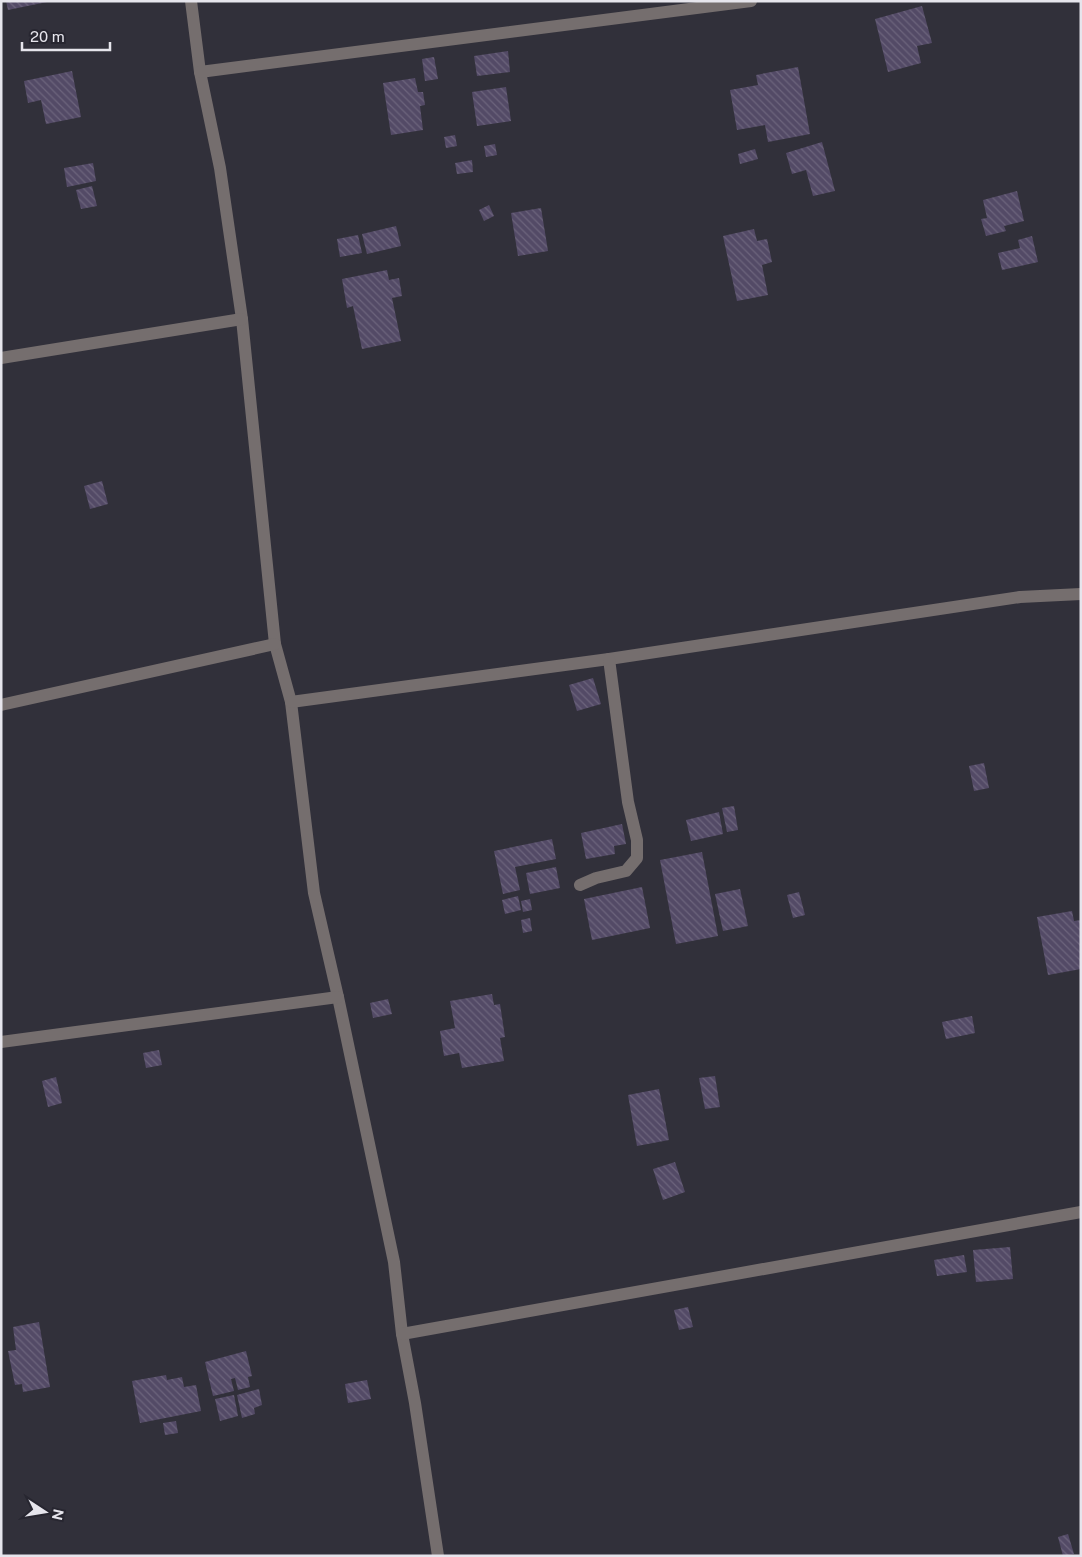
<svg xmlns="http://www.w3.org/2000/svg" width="1082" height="1557" viewBox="0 0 1082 1557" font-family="'Public Sans',sans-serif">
  <defs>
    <pattern id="building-back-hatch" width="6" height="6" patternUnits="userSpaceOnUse" patternTransform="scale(1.25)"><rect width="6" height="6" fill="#534a66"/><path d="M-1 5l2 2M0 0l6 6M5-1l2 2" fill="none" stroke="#6c647c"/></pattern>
  </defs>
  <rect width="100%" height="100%" fill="#31303a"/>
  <g fill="url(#building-back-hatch)">
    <path d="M6,1H47V2L8,10Z"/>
    <path d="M922,6L932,43L917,46L921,63L888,72L875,19Z"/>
    <path d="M508,51L510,72L477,76L474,56Z"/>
    <path d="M434,57L438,79L425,81L422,59Z"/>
    <path d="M798,67L810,134L768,142L765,125L737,130L730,90L758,85L756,75Z"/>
    <path d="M72,71L81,117L46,124L41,100L28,103L24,81Z"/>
    <path d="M415,78L418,92H423L425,105L420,106L423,130L391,135L383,83Z"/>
    <path d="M506,87L511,121L477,126L472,92Z"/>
    <path d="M455,135L457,146L446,148L444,137Z"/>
    <path d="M822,142L835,191L813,196L806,170L792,174L786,153Z"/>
    <path d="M495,144L497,155L486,157L484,146Z"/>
    <path d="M755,149L758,159L740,164L738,154Z"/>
    <path d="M472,160L473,172L457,174L455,163Z"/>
    <path d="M93,163L96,181L67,187L64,168Z"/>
    <path d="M92,186L97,206L81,209L76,190Z"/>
    <path d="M1017,191L1024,221L1004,226L1006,231L986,236L981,219L987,218L983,200Z"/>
    <path d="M489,205L494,216L484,221L479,210Z"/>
    <path d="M541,208L548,251L518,256L511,213Z"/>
    <path d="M396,226L401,246L367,254L362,234Z"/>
    <path d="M754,229L757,241L767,239L772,262L762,265L768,295L737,301L723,236Z"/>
    <path d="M358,235L362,253L340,257L337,239Z"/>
    <path d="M1032,236L1038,262L1002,270L998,253L1020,248L1018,240Z"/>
    <path d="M387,270L389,280L399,278L402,296L392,298L401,341L362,349L353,306L347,308L342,279Z"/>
    <path d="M102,481L108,504L90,509L84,486Z"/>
    <path d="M593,678L601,704L577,711L569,685Z"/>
    <path d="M984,763L989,788L974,791L969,766Z"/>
    <path d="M734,806L738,830L727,832L722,808Z"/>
    <path d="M719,812L723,834L691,841L686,820Z"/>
    <path d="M622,824L626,844L614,846L615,854L586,859L581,833Z"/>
    <path d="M552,839L556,859L515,867L520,890L503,894L494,851Z"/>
    <path d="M702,852L718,936L676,944L660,860Z"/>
    <path d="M556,867L560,888L530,894L526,873Z"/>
    <path d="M642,887L650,928L592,940L584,899Z"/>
    <path d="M740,889L748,926L723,931L715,894Z"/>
    <path d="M799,892L805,915L793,918L787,895Z"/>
    <path d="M518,896L521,910L505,914L502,900Z"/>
    <path d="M530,899L532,910L523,912L521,901Z"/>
    <path d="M1072,911L1074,921L1081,920V969L1048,975L1037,917Z"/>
    <path d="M530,918L532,931L523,933L521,920Z"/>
    <path d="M492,994L494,1005L500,1004L505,1037L500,1038L504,1061L462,1068L459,1053L444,1056L440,1031L455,1028L450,1001Z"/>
    <path d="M388,999L392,1014L373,1018L370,1003Z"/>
    <path d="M972,1016L975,1033L946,1039L942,1022Z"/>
    <path d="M159,1050L162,1065L146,1068L143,1053Z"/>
    <path d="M715,1076L720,1107L705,1109L699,1078Z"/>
    <path d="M56,1077L62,1103L48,1107L42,1081Z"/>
    <path d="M659,1089L669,1140L637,1146L628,1095Z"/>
    <path d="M675,1162L685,1192L663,1200L653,1169Z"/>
    <path d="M1010,1247L1013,1279L976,1282L973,1250Z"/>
    <path d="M964,1255L967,1272L937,1276L934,1260Z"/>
    <path d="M688,1307L693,1327L679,1330L674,1310Z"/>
    <path d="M39,1322L50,1387L23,1392L22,1384L15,1385L8,1351L16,1350L13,1327Z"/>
    <path d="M246,1351L252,1376L248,1377L250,1387L238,1390L235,1378L231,1379L234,1391L213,1396L205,1362Z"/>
    <path d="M166,1375L167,1380L182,1377L184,1387L196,1385L201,1411L140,1423L132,1381Z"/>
    <path d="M367,1380L371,1399L348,1403L345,1384Z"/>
    <path d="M259,1389L262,1405L254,1408L255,1414L242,1418L237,1395Z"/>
    <path d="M234,1395L238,1416L220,1421L215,1399Z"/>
    <path d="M176,1421L178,1433L165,1435L163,1423Z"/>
    <path d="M1068,1534L1074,1554L1063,1556L1058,1537Z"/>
  </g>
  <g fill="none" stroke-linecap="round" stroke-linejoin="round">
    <g stroke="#756e6e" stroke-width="12">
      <path d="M191,1L200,72L220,168L242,319L275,644L291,702L314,893L338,997L394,1262L402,1334L415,1403L438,1556"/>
      <path d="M200,72L751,1"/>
      <path d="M1,358L242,319"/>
      <path d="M291,702L609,659L1020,597L1081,594"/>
      <path d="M1,705L275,644"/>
      <path d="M580,885L596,878L626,871L637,858V840L628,802L609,659"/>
      <path d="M1,1042L338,997"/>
      <path d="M402,1334L1081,1212"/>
    </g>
  </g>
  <rect width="1082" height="1557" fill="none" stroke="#e6e5ec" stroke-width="5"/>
  <g transform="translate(45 1512) rotate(102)" stroke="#272630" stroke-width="4" paint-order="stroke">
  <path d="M0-4L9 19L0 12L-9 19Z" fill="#e6e5ec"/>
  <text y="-8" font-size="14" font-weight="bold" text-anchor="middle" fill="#e6e5ec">N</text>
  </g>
  <path d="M22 42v8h88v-8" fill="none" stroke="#e6e5ec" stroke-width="2.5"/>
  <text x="30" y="42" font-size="15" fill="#e6e5ec" stroke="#272630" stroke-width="4" paint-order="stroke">20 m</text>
</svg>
